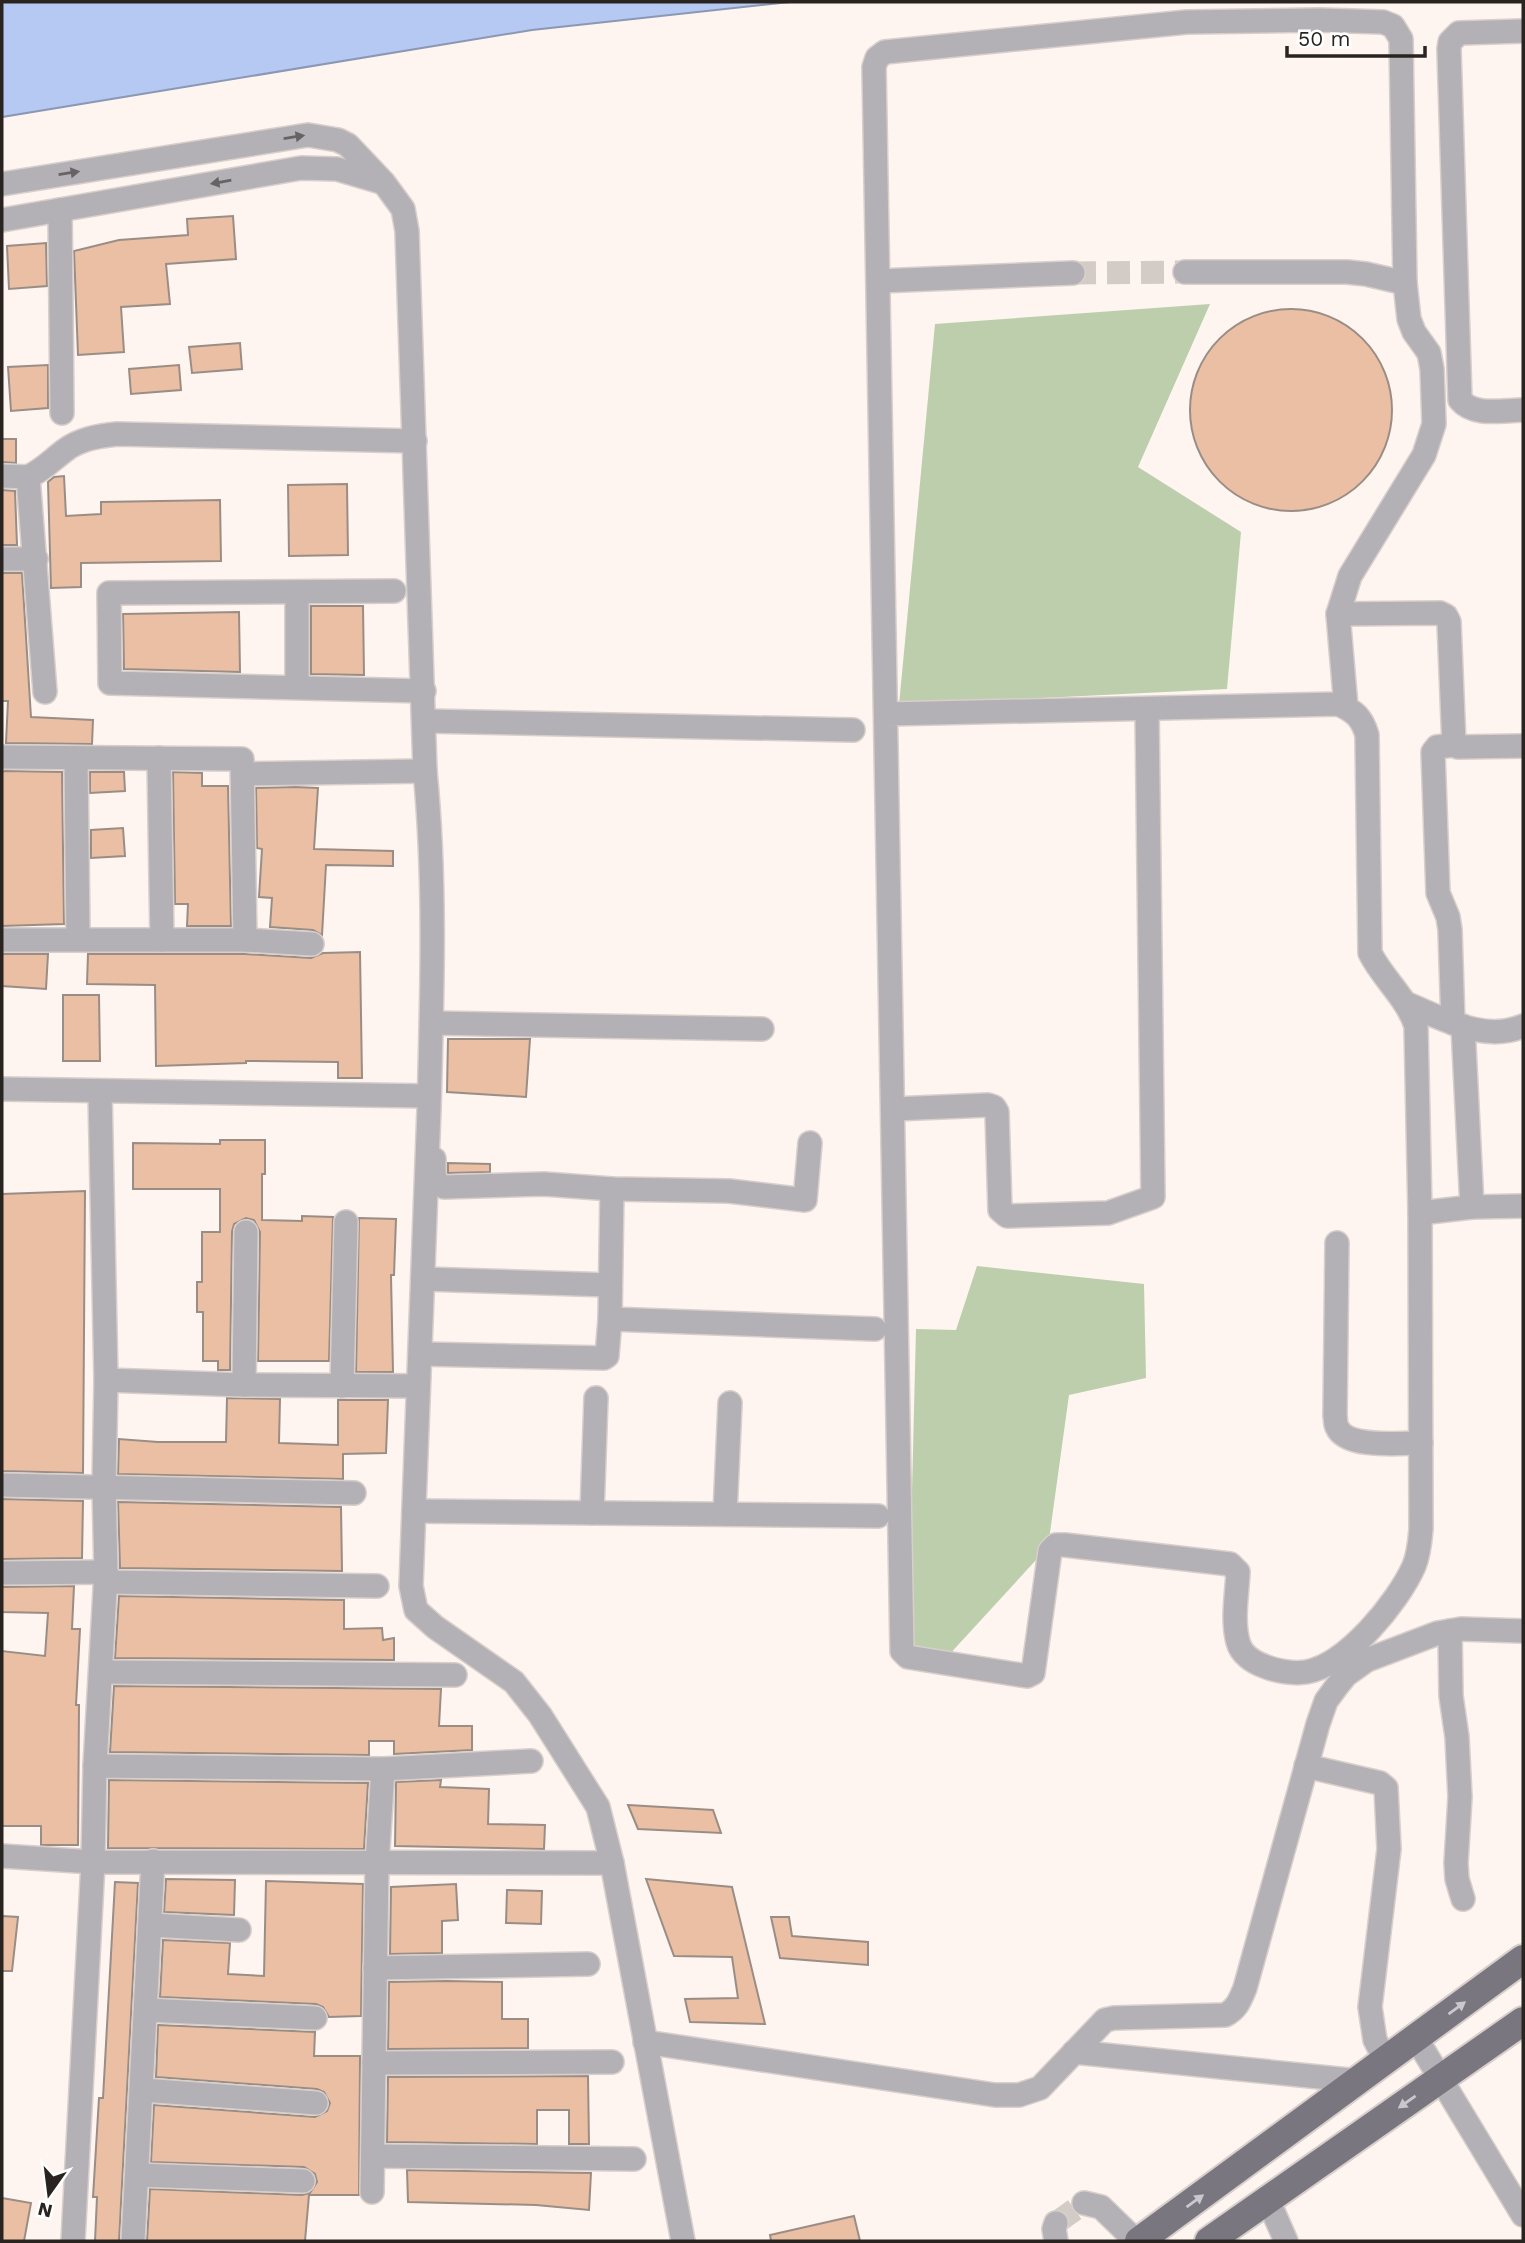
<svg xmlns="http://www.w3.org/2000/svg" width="1525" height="2243" viewBox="0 0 1525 2243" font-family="'Work Sans',sans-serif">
  <rect width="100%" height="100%" fill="#fef5f0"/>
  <g fill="#bdcead">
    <path d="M1210,304L1138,467L1241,532L1227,689L899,705L935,324Z"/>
    <path d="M977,1266L1144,1284L1146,1378L1069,1395L1048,1547L947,1657L908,1653L916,1329L956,1330Z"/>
  </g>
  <path fill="#b5c9f3" stroke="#8b98b4" stroke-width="2" d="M2,2H790L532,30L2,117Z"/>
  <g fill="#ebbfa4" stroke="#9a8d85" stroke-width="2">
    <path d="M233,216L236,259L166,264L170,304L121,307L124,352L78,355L74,251L119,240L188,235L187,219Z"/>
    <path d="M46,243L47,286L9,289L7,246Z"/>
    <circle cx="1291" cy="410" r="101"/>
    <path d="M240,343L242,369L192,373L189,347Z"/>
    <path d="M48,365V408L11,411L8,367Z"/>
    <path d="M179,365L181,390L131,394L129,369Z"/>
    <path d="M2,439H16V463L2,462Z"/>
    <path d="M64,476L66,516L101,514V502L220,500L221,561L81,563V587L51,588L48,482L54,477Z"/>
    <path d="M347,484L348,555L289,556L288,485Z"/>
    <path d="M2,490L15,491L17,545H2Z"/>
    <path d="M2,573H22L31,717L93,720L92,744L6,743L8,701H2Z"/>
    <path d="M311,606H363L364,675L311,674Z"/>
    <path d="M239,612L240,672L124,669L123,614Z"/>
    <path d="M5,771L62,772L64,924L2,926V772Z"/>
    <path d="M90,772H124L125,791L90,793Z"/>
    <path d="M173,772L202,773V786H228L231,926H187L188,904H175Z"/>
    <path d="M295,787L318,788L314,849L393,851V866L326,865L322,935L313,930L270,927L272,898L259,897L262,849L257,848L256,788Z"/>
    <path d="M123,828L125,856L91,858V830Z"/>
    <path d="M360,952L362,1078H338V1062L246,1061V1063L156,1066L155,985L87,984L88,954H245L311,958L323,953Z"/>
    <path d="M2,954H48L46,989L2,986Z"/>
    <path d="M63,995H99L100,1061H63Z"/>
    <path d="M448,1039H530L526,1097L447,1092Z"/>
    <path d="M220,1140H265V1174H262V1220L302,1221V1216L333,1217L329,1361H258L260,1232L254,1220L246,1218L234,1224L232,1232L230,1370H218V1361H203V1312H197V1282H202V1232H220V1189H133V1143L220,1144Z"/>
    <path d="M448,1163L490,1164V1172L448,1173Z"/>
    <path d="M85,1191L83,1473L2,1471V1194Z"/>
    <path d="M359,1218L396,1219L394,1275H391L393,1372H356Z"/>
    <path d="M227,1398L280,1399L279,1443L338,1445V1400H388L386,1453L343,1454V1479L118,1474L119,1439L158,1442H226Z"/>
    <path d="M2,1499L83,1501L82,1558L2,1559Z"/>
    <path d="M118,1502L341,1507L342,1571L120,1568Z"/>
    <path d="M74,1586L72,1629H80L76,1705H79L78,1845H41V1826H2V1651L45,1656L48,1613L2,1612V1587Z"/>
    <path d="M119,1596L344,1600V1629L382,1628L383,1640L394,1638V1660L115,1658Z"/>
    <path d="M114,1686L441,1689L439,1726H472V1750L394,1754V1741H369V1755L110,1752Z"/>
    <path d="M109,1780L368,1783L364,1849L108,1848Z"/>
    <path d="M441,1780L440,1787L489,1789L488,1824L545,1825L544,1849L395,1846L396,1782Z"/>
    <path d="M628,1805L713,1810L721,1833L638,1829Z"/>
    <path d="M166,1879L235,1880L234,1915L164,1912Z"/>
    <path d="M646,1879L732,1887L765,2024L690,2022L685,1999L738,1998L732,1957L674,1956Z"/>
    <path d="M266,1881L363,1884L361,2016L329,2017L323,2007L316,2004L160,1997L163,1940L230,1943L228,1974L264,1976Z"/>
    <path d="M115,1882L138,1883L119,2241H95L97,2197H93L99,2098H103Z"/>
    <path d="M456,1884L458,1920L442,1921V1953L390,1954L391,1887Z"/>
    <path d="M507,1890L542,1891L541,1924L506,1923Z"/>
    <path d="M2,1916L18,1917L12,1971H2Z"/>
    <path d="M771,1917H789L792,1936L868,1942V1965L780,1958Z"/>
    <path d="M447,1981L502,1982V2019H528V2048L388,2049L389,1982Z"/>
    <path d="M158,2025L315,2032L314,2056H360L359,2195H309L305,2241H147L150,2189L302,2195L310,2193L317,2182L315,2174L304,2167L151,2162L154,2105L315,2117L327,2111L330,2103L324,2092L317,2089L156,2077Z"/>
    <path d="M588,2076L589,2144H569V2110H537V2144L387,2142L388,2077Z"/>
    <path d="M407,2170L591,2173L589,2210L536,2205L408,2202Z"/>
    <path d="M2,2198L31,2203L24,2241H2Z"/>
    <path d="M854,2216L860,2241H771L770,2235Z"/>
  </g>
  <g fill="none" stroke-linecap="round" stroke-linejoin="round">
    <g stroke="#d3cbc6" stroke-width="23" stroke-dasharray="23 11" stroke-linecap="butt">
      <path d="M1073,273L1185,272"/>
      <path d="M1056,2223L1084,2203"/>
    </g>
    <g stroke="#d8cfcb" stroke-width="26">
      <g id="minor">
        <path d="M1523,31L1459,33L1450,42L1449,49L1460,400C1474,417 1503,410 1523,410"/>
        <path d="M2,184L308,135L338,140L348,145L384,183L403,209L407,231L425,771C436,883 432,997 429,1109C424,1268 418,1427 411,1586L416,1610L435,1627L514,1682L540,1715L598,1807L612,1863L683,2241"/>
        <path d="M60,210L62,413"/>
        <path d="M2,220L301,168L337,169L381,182"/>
        <path d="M1185,272H1347L1366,274L1405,283"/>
        <path d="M879,281L1073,273"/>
        <path d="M2,476L28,477L45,692"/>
        <path d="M28,477C43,470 52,460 64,451C79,439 98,436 117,434L415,441"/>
        <path d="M2,559H36"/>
        <path d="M394,591L109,593L110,683L424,691"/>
        <path d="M1338,614L1440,613L1446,616L1449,622L1454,745L1458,747L1523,746"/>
        <path d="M297,687V592"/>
        <path d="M887,714L1338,704C1355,711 1362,718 1367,735L1370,953C1383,979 1407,998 1416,1026L1420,1213L1421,1529C1420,1541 1419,1554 1414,1566C1398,1602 1347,1665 1306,1672C1294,1674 1275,1671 1264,1666C1253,1662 1241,1654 1238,1642C1232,1619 1237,1595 1238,1572L1230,1564L1065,1545H1056L1050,1551L1033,1673L1027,1676L908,1657L902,1651L874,67L877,58L885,52L1187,22L1320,20L1383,22L1393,26L1401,39L1405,283L1409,319L1414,332L1429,353L1432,369L1434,424L1424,455L1350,576L1338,614L1346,707"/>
        <path d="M424,721L853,730"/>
        <path d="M2,757L242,759L245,940"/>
        <path d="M76,758L78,939"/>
        <path d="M159,758L162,940"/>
        <path d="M244,774L425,771"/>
        <path d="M2,940H245L312,944"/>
        <path d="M1405,1003C1442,1018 1484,1043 1523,1026"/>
        <path d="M432,1023L762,1029"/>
        <path d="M1453,1023L1450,930L1448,917L1438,893L1433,752L1437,747L1454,745"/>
        <path d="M1463,1026L1472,1207"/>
        <path d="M2,1089L429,1096"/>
        <path d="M894,1109L988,1105L994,1107L997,1112L1000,1210L1007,1216L1108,1213L1153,1197L1147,709"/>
        <path d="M434,1159V1175L437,1183L444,1187L544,1184L612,1189L729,1191L805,1200L810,1143"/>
        <path d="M1420,1213L1472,1207L1523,1206"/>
        <path d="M1337,1243L1335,1416C1336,1420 1335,1424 1337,1427C1346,1449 1401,1443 1421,1443"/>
        <path d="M424,1279L610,1285"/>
        <path d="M610,1319L875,1329"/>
        <path d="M421,1354L604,1358L607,1356L610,1319L612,1189"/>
        <path d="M106,1380L244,1385L418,1386"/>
        <path d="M244,1385L246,1232"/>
        <path d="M342,1386L346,1222"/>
        <path d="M2,1485L354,1493"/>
        <path d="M414,1511L878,1516"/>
        <path d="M592,1513L596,1398"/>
        <path d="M725,1514L730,1403"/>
        <path d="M2,1573L106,1572"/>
        <path d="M105,1582L377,1586"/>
        <path d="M1450,1631L1451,1696L1457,1737L1460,1797L1456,1863L1457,1879L1463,1899"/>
        <path d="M101,1672L455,1675"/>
        <path d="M95,1766L383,1769L531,1761"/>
        <path d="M1306,1766L1380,1783L1386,1788L1389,1849L1370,2007L1375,2040L1386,2061"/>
        <path d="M2,1856L93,1862L612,1863"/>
        <path d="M151,1925L239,1930"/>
        <path d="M375,1968L588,1964"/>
        <path d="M146,2010L315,2018"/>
        <path d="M1416,2038L1523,2215"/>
        <path d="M645,2042L995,2095H1019L1040,2088L1105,2020L1114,2018L1225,2015C1237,2009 1240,2000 1245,1988L1318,1724L1326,1701L1337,1686L1346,1675L1367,1660L1438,1633L1461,1629L1523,1631"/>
        <path d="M1074,2052L1359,2081"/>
        <path d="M374,2063L612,2062"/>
        <path d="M143,2090L316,2103"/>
        <path d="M373,2156L634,2159"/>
        <path d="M137,2175L303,2181"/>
        <path d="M372,2192L377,1864L383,1769"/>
        <path d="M1268,2200L1286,2241"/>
        <path d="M1084,2203L1101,2207L1136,2241"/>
        <path d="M73,2241L93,1862L95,1766L106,1572L104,1486L106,1380L100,1092"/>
        <path d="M133,2241L153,1861"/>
        <path d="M1056,2241L1054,2229L1056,2223"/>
      </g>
    </g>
    <g stroke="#d8cfcb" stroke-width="32">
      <g id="major">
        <path d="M1139,2241L1523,1959"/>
        <path d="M1209,2241L1523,2021"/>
      </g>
    </g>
    <use href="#minor" stroke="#b3b0b6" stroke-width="23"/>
    <use href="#major" stroke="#7a7680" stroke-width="28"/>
  </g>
  <defs><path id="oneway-solid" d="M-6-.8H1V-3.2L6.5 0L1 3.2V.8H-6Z" transform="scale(1.75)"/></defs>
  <g fill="#676364">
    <use href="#oneway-solid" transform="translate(294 137) rotate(-9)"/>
    <use href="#oneway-solid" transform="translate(69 173) rotate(-9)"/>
    <use href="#oneway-solid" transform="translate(221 182) rotate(170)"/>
  </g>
  <g fill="#cac8cc">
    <use href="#oneway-solid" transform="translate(1457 2008) rotate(-36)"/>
    <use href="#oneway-solid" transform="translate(1407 2102) rotate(145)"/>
    <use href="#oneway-solid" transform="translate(1195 2201) rotate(-36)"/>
  </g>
  <rect width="1525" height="2243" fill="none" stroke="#292420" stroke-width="7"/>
  <g transform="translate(49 2194) rotate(194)" stroke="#ffffff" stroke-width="5" paint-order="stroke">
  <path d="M0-5L12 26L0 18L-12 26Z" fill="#292420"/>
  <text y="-10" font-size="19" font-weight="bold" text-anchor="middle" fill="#292420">N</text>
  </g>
  <path d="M1287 46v10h138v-10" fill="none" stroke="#292420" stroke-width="3.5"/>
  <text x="1298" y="46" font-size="21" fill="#292420" stroke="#ffffff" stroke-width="5" paint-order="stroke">50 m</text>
</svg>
